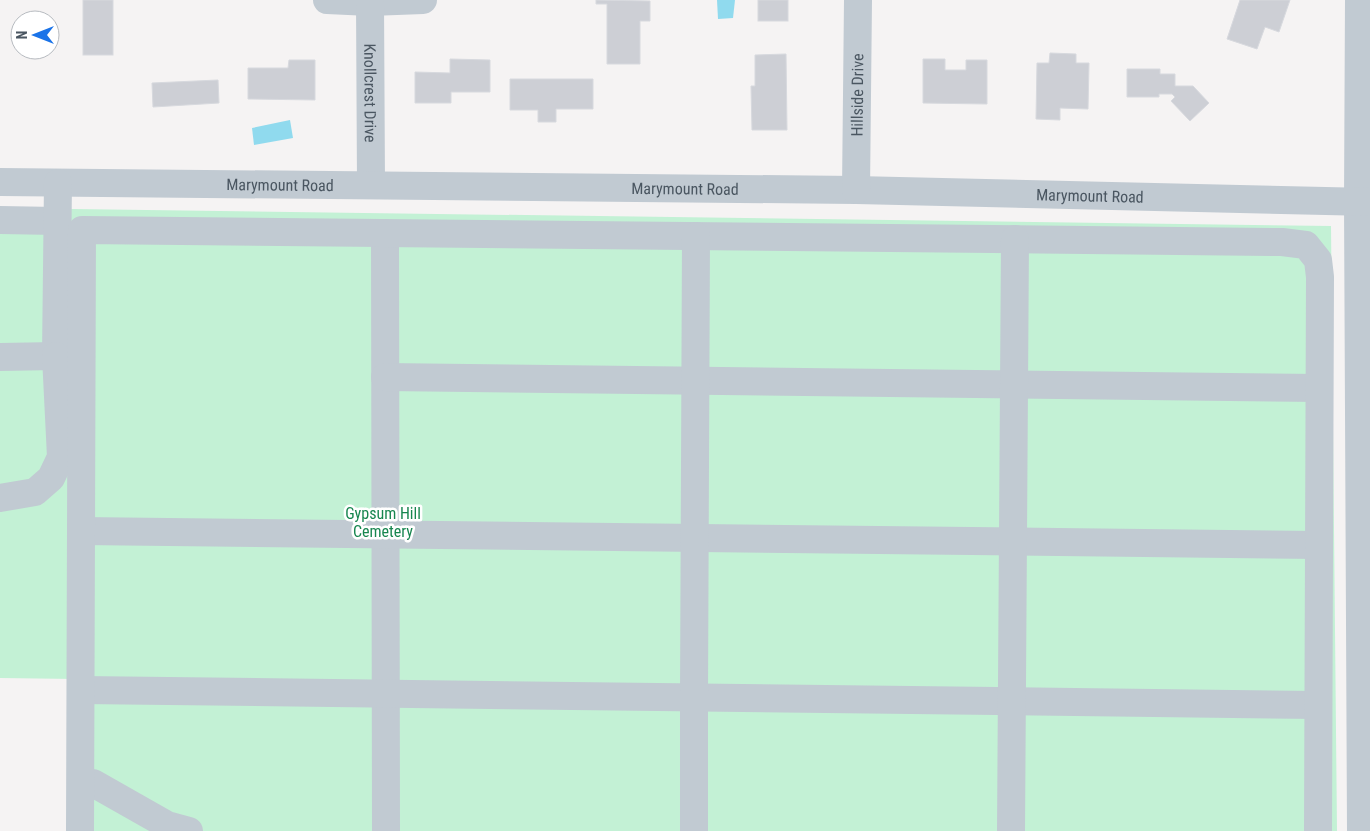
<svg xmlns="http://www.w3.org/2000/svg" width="1370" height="831" viewBox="0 0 1370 831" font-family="'Roboto Condensed',sans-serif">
  <rect width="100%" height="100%" fill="#f5f3f3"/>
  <path fill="#c3f1d5" d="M0,208L1331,226L1337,831H73L75,679L0,678Z"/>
  <g fill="#90daee">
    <path d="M717,0H735L733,18L718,19Z"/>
    <path d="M290,120L293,138L254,145L252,128Z"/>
  </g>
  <g fill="#cdcfd5" stroke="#d7d9de">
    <rect x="83" y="0" width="30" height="55"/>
    <path d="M596,0L650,1V21H640V64H607V4H596Z"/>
    <rect x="758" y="0" width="30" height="21"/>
    <path d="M1240,0H1290L1279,32L1265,27L1257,49L1227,39Z"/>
    <path d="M1050,53L1076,54V63H1089L1088,109L1060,108V120L1036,119L1037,63H1049Z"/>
    <path d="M786,54L787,130H752L751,86H755V55Z"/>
    <path d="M450,59L490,60V92H451V103H415V72L450,73Z"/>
    <path d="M923,59H945V70H966V60H987V104L923,103Z"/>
    <path d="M289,60H315V100L248,99V68H288Z"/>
    <path d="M1127,69H1160V74H1175V86H1193L1209,103L1190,121L1171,101L1175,97L1172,94H1159V97H1127Z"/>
    <path d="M510,79H593V109H556V122H538V110H510Z"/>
    <path d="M218,80L219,103L153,107L152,83Z"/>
  </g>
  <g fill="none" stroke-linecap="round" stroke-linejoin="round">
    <g stroke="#c1cad2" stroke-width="28">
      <path d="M327,0L370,2L423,0"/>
      <path d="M1359,0L1358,202L1361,831"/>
      <path id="s1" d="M370,2L371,185"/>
      <path id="s2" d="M0,182L856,190L1370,202"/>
      <path id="s3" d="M856,190L858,0"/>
      <path d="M0,220L57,221"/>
      <path d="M385,233L386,831"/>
      <path d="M0,357L56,356L58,183"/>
      <path d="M385,377L1319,388"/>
      <path d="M0,498L35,492L51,478L61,457L56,356"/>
      <path d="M81,531L1319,545"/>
      <path d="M81,690L1318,705"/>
      <path d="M93,783L167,825L189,831"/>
      <path d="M80,831L82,230L1282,242L1306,245L1318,260L1320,277L1318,831"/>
      <path d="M694,831V697L696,236"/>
      <path d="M1011,831L1015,239"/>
    </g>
  </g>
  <g text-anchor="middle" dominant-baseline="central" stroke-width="5" stroke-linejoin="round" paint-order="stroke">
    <g font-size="16" fill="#4a5661" stroke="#fff">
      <text stroke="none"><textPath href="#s1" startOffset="91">Knollcrest Drive</textPath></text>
      <text stroke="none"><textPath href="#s3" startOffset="95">Hillside Drive</textPath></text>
      <text stroke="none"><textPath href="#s2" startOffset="280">Marymount Road</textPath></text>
      <text stroke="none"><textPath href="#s2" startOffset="685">Marymount Road</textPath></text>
      <text stroke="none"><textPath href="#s2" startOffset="1090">Marymount Road</textPath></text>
    </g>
    <g font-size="16" fill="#17864f" stroke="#fff">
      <text x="383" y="513">Gypsum Hill<tspan x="383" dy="18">Cemetery</tspan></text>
    </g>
  </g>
  <g transform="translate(35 35) rotate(270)"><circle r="24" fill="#ffffff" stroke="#b7bbc0"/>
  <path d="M0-4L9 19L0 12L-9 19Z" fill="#1a73e8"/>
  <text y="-8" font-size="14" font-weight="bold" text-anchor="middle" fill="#4a5661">N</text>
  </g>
</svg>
